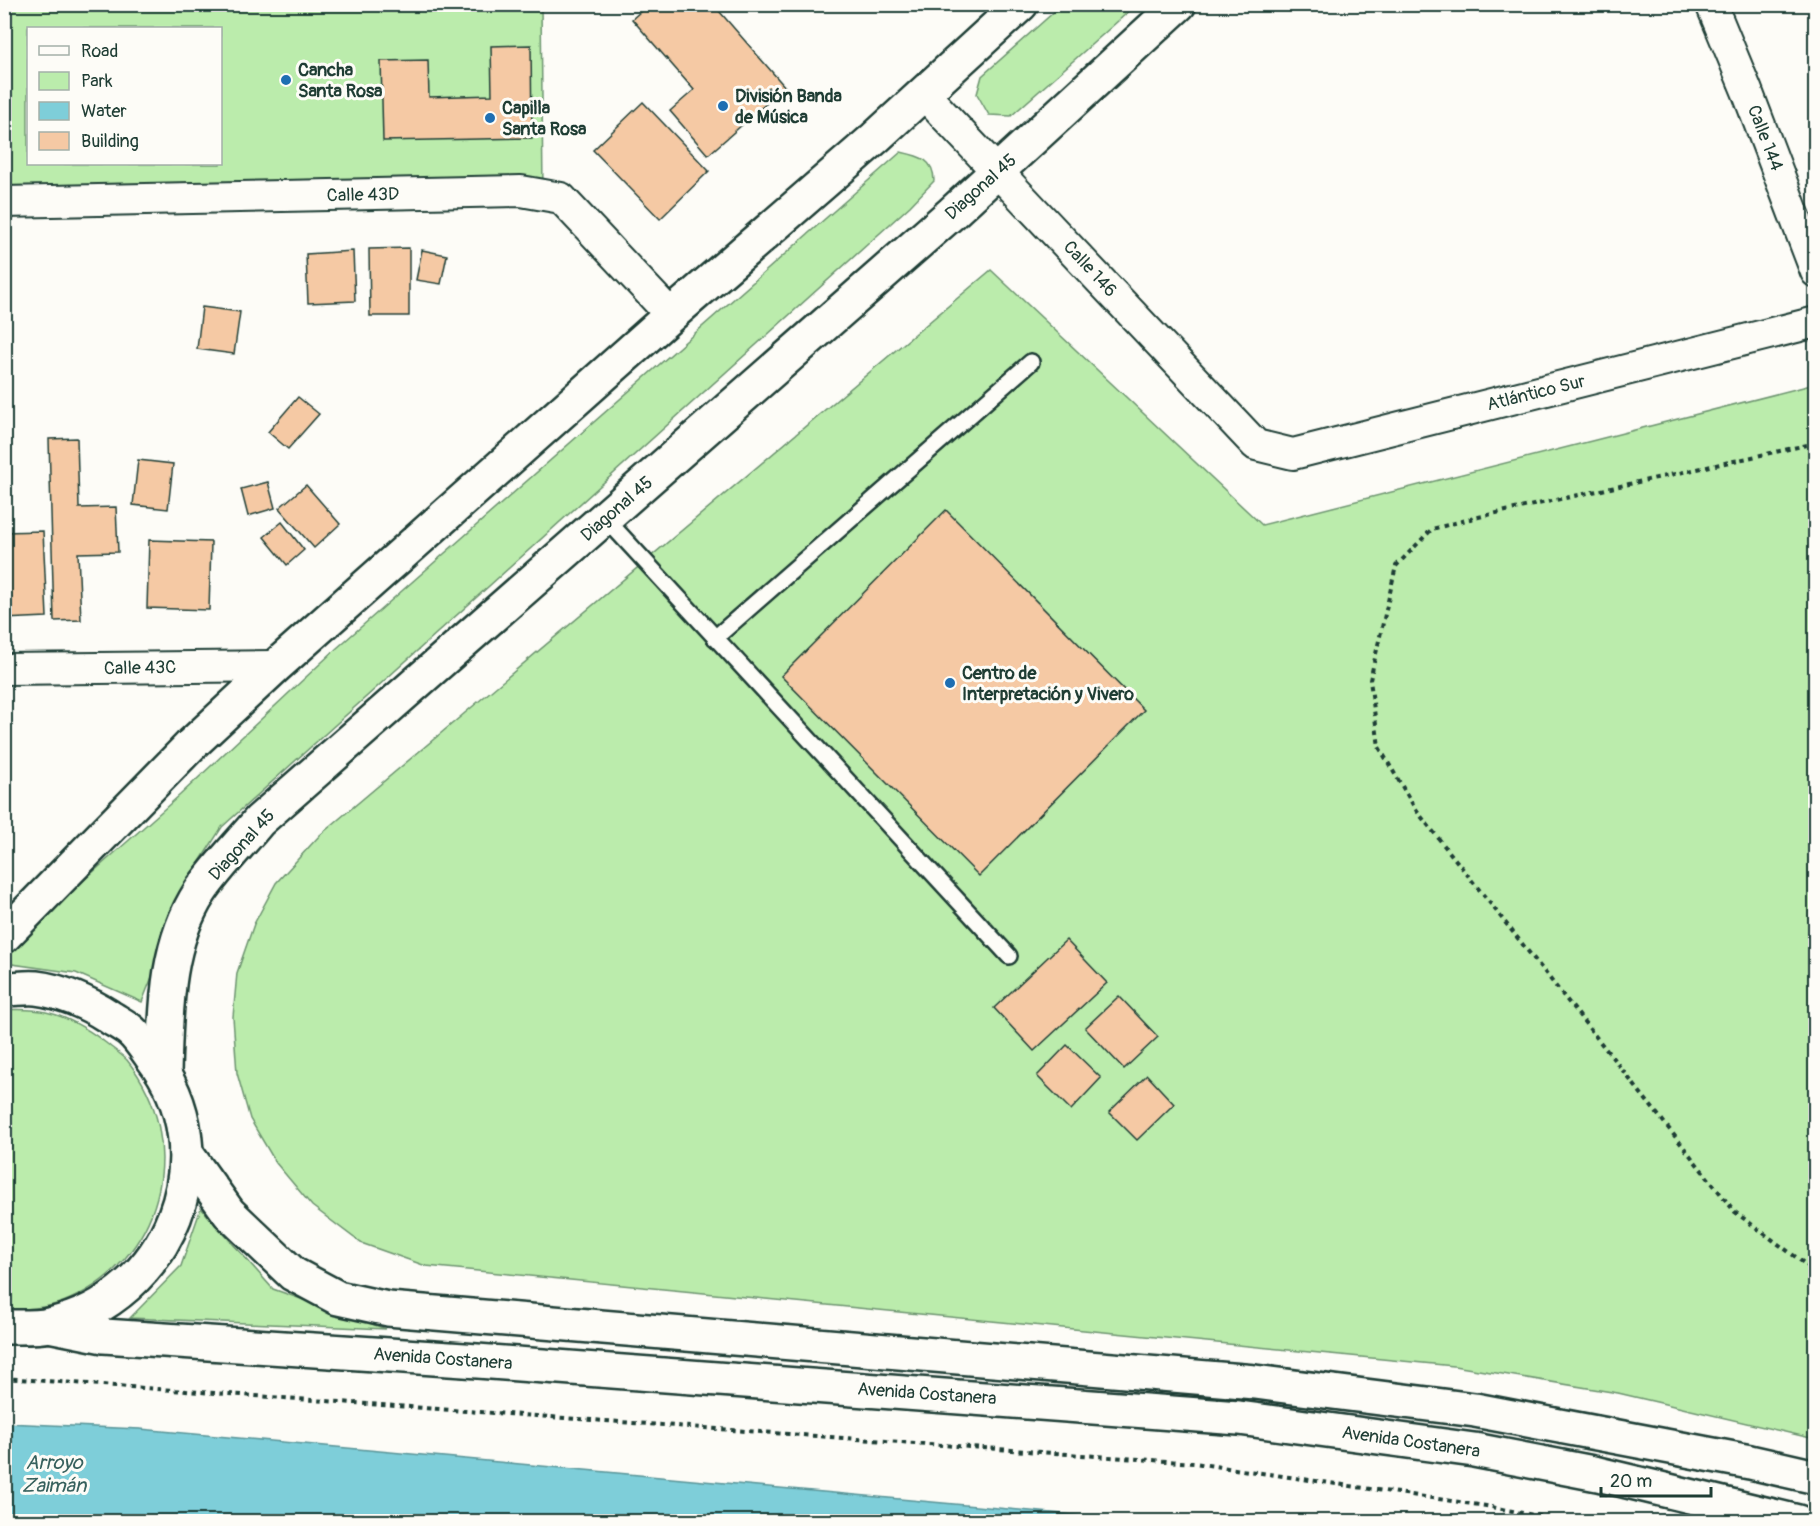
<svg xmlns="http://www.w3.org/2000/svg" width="1820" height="1526" viewBox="0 0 1820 1526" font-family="Pangolin,sans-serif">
  <rect width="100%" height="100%" fill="#fdfcf7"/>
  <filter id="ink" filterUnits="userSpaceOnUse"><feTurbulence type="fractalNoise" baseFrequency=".0167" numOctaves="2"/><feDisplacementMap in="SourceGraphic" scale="12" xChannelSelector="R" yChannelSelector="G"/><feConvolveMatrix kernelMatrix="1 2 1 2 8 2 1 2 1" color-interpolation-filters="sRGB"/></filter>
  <g filter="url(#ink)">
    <g fill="#bbecac" stroke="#6d9470" stroke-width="1.5" fill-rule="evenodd">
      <path d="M1063,4L1136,5L1011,116L989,115L977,94L982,76Z"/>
      <path d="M4,5H541L543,192L5,206ZM28,28H220V164H28Z"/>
      <path d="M901,152C919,156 934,159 934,181L910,206L222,827L195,869L142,1002L76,973L5,963L4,951L180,795L337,648Z"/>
      <path d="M991,270L1262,525L1815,384V1439L1618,1393L1454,1366L426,1266L361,1243L312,1206L276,1163L250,1119L237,1073L233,1017L237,973L254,924L276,883L320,835Z"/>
      <path d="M5,1009C18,1010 33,1009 46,1012C68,1017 88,1029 106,1043C112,1048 121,1054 127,1060C193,1143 162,1263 63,1302C44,1309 24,1309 5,1310Z"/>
      <path d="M201,1208L273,1289L386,1329L130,1318L181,1266Z"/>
    </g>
    <path fill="#7eced9" stroke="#589497" stroke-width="1.5" d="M5,1423L140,1429L1138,1521H5Z"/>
    <g fill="#f5c9a4" stroke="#1f3d34" stroke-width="1.5">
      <path d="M649,4H713L785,87L708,155L670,111L694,90L632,19Z"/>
      <path d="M531,45L532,138L383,141L381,61L428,60L429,97L492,95L491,46Z"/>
      <path d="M643,102L709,171L660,219L593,150Z"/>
      <path d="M409,248V316H370L369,249Z"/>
      <path d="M422,250L447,255L441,284L416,280Z"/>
      <path d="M353,251L355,301L308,303L306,254Z"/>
      <path d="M4,253H8L10,310H4Z"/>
      <path d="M202,307L240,312L234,354L197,349Z"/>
      <path d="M298,397L319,414L288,449L268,432Z"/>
      <path d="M77,438L79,508L116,507L118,552L78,553L81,620L54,621L49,439Z"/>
      <path d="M138,460L173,464L168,509L133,505Z"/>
      <path d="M268,482L275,508L248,516L241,489Z"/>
      <path d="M306,485L340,524L314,548L279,508Z"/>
      <path d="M946,510L1144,710L979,876L781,676Z"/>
      <path d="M282,522L304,550L287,565L264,537Z"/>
      <path d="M43,531L47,617L4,619V532Z"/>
      <path d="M149,540L211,542L209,610L147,608Z"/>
      <path d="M1066,940L1107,983L1034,1051L994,1008Z"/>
      <path d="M1119,996L1158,1037L1124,1069L1085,1028Z"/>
      <path d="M1067,1045L1101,1078L1071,1110L1037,1076Z"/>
      <path d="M1147,1075L1174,1104L1137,1140L1109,1112Z"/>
    </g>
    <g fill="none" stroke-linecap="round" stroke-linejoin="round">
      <g stroke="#1f3d34" stroke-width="20">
        <g id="service">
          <path d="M606,519L1009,956"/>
          <path d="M715,638L1031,362"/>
        </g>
      </g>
      <g stroke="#1f3d34" stroke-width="34">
        <g id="minor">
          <path d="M1711,4L1747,91L1816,272"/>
          <path d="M923,93L1256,445L1293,454L1816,322"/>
          <path d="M4,202L521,191L561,198L671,315"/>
          <path d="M4,669L276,666"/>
        </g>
      </g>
      <g stroke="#1f3d34" stroke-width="38">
        <g id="secondary">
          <path d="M4,936L190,746L276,666L671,315L875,138L1021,4"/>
          <path d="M4,989C15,989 26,987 36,988C61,991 88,1003 108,1016C115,1021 124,1025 131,1031C139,1038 145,1048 151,1056C228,1154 170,1298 50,1325C36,1328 19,1327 4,1327"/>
          <path d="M164,1073C166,1011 165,946 200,892C216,868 241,843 259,821L952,213L1179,4"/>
          <path d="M186,1153L229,1213L293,1274L338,1298L388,1309L1255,1382L1475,1410L1750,1462L1816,1477"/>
          <path d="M49,1325L104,1336L464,1360L1239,1418L1474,1450L1598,1474L1798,1522"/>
        </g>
      </g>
      <g stroke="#1f3d34" stroke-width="4" stroke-dasharray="4.5 4.5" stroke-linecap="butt">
        <path d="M1816,443L1474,518L1432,529L1396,566L1370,680L1379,747L1416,810L1735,1212L1816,1272"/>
        <path d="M4,1378L1194,1463L1486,1506L1570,1522"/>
      </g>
      <use href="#service" stroke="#fdfcf7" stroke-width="15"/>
      <use href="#minor" stroke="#fdfcf7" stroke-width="30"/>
      <use href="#secondary" stroke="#fdfcf7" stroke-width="33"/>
    </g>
  </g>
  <g fill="#1f6fb2" stroke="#fdfcf7" stroke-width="2">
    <circle cx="286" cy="80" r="6"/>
    <circle cx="723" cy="106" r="6"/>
    <circle cx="490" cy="118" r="6"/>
    <circle cx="950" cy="683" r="6"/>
  </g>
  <g text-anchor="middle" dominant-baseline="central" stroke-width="6" stroke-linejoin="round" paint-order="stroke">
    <g font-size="18" font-weight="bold" fill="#1f3d34" stroke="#fdfcf7" text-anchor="start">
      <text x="298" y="70">Cancha<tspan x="298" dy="21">Santa Rosa</tspan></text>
      <text x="735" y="96">División Banda<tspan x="735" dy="21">de Música</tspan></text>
      <text x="502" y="108">Capilla<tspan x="502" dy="21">Santa Rosa</tspan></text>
      <text x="962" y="673">Centro de<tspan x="962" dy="21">Interpretación y Vivero</tspan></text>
    </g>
    <g font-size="18" fill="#1f3d34" stroke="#fdfcf7">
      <text transform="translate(1765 138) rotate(69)">Calle 144</text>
      <text transform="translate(981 187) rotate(-42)">Diagonal 45</text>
      <text transform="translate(363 195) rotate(-1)">Calle 43D</text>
      <text transform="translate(1090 269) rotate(47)">Calle 146</text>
      <text transform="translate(1536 393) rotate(-14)">Atlántico Sur</text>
      <text transform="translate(617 509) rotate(-41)">Diagonal 45</text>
      <text transform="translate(140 668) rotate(-1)">Calle 43C</text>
      <text transform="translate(242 845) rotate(-48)">Diagonal 45</text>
      <text transform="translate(443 1359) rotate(4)">Avenida Costanera</text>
      <text transform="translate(927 1394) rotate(4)">Avenida Costanera</text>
      <text transform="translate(1411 1442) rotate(8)">Avenida Costanera</text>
    </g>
    <g font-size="20" font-style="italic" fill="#37615d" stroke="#fdfcf7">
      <text x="54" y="1462">Arroyo<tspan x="54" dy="23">Zaimán</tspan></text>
    </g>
  </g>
  <rect width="1820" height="1526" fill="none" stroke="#fdfcf7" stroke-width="24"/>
  <rect x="12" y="12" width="1796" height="1502" fill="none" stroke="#1f3d34" stroke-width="2" filter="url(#ink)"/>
  <rect x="27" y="27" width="195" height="138" fill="#fdfcf7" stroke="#a4b0a9" stroke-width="1.5"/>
  <rect x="39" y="46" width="30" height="9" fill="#fdfcf7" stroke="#a4b0a9" stroke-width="1.5"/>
  <text x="81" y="57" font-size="18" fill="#1f3d34">Road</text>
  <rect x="39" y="72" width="30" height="18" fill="#bbecac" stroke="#a4b0a9" stroke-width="1.5"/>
  <text x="81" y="87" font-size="18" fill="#1f3d34">Park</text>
  <rect x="39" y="102" width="30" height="18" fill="#7eced9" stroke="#a4b0a9" stroke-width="1.5"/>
  <text x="81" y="117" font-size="18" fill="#1f3d34">Water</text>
  <rect x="39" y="132" width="30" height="18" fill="#f5c9a4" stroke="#a4b0a9" stroke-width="1.5"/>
  <text x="81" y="147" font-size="18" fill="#1f3d34">Building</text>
  <path d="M1601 1487v9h110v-9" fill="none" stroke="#1f3d34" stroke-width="3"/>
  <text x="1610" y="1487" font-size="18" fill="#1f3d34" stroke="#fdfcf7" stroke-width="4.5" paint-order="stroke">20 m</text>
</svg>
